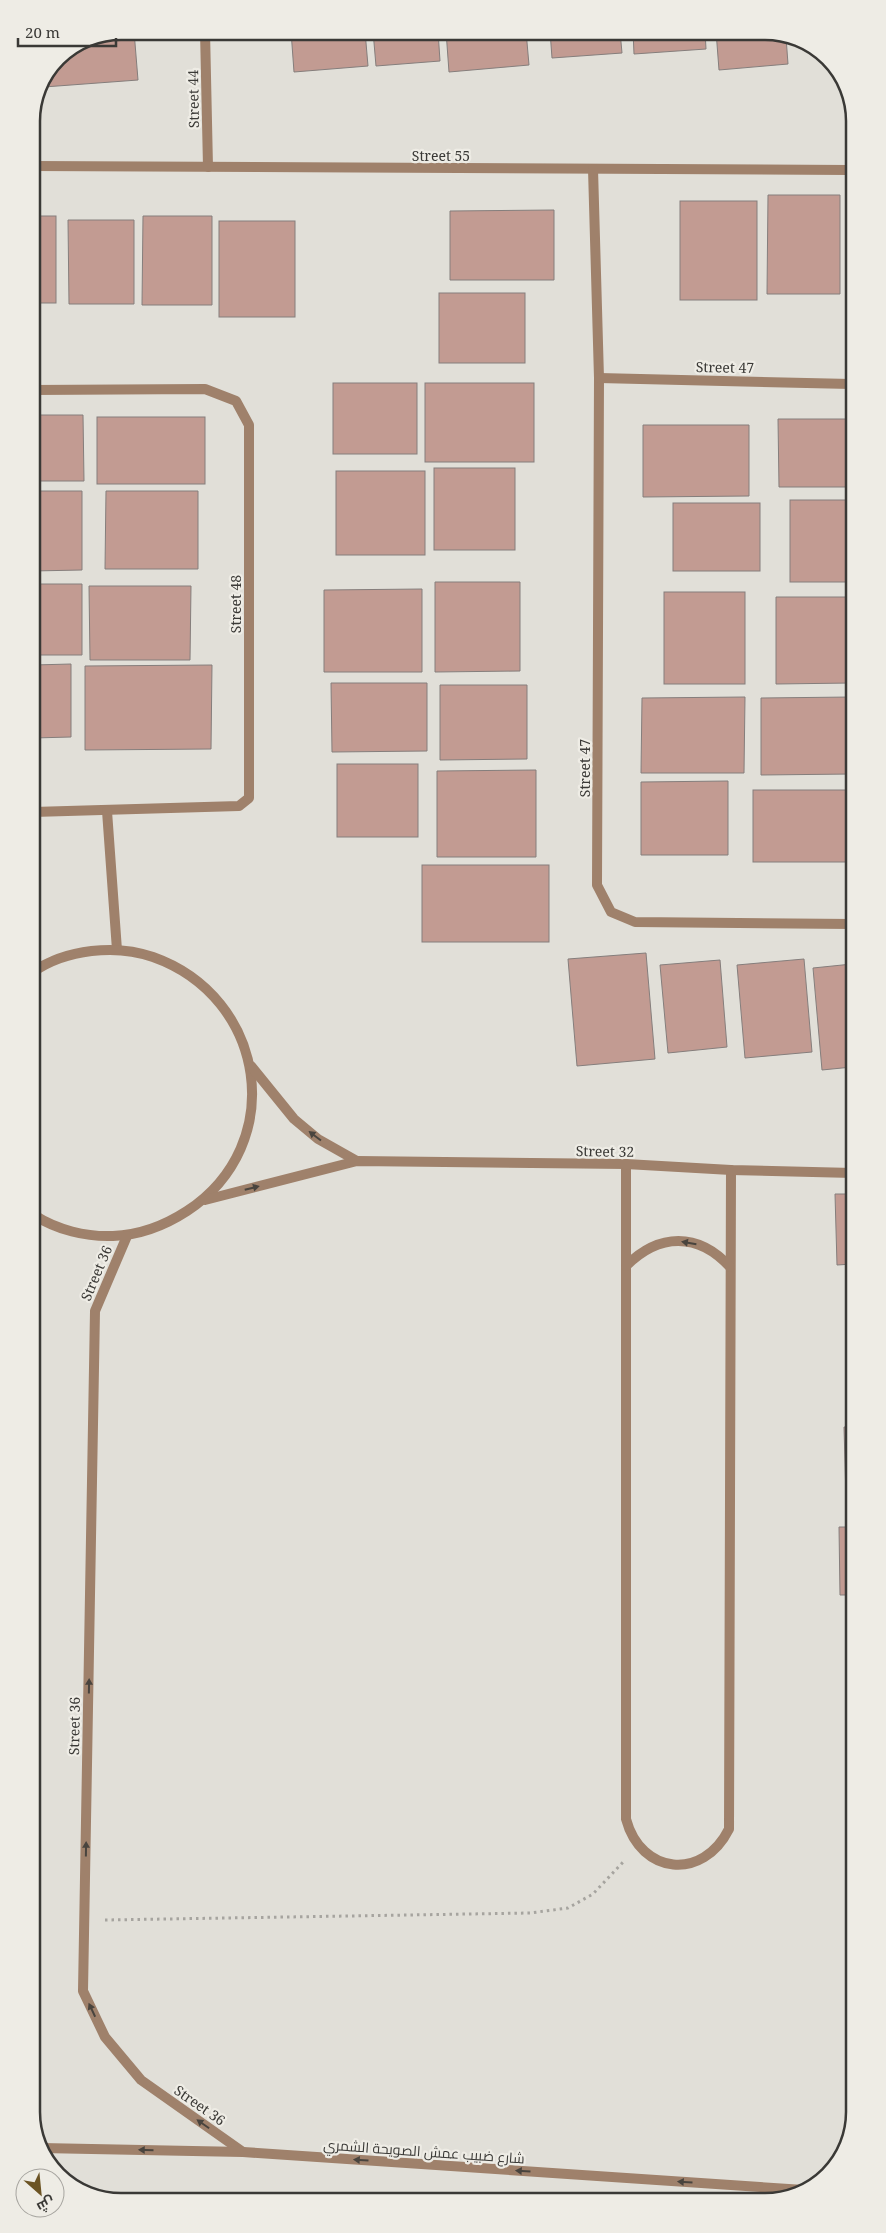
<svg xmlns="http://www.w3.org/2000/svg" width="886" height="2233" viewBox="0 0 886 2233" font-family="'Noto Serif',Cairo,serif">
  <rect width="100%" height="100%" fill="#e1dfd8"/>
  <g fill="#c29b92" stroke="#857e7c">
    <path d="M121,31H134L138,80L44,87L58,57L87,38Z"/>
    <path d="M291,31H365L368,66L294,72Z"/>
    <path d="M373,31H438L440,61L376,66Z"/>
    <path d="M446,31H526L529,65L449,72Z"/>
    <path d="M550,31H620L622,53L552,58Z"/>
    <path d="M633,31H705L706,49L634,54Z"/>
    <path d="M716,31H772L786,37L788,64L719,70Z"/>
    <path d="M768,195H840V294H767Z"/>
    <path d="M846,196H850L851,311H846Z"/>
    <rect x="680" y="201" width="77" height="99"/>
    <path d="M554,210V280H450V211Z"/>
    <rect x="32" y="216" width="24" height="87"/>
    <path d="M143,216H212V305H142Z"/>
    <path d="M68,220H134V304H69Z"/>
    <rect x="219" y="221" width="76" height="96"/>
    <rect x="439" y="293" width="86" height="70"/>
    <rect x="333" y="383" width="84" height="71"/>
    <rect x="425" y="383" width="109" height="79"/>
    <path d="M32,415H83L84,481H32Z"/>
    <rect x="97" y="417" width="108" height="67"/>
    <path d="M778,419H851V487H779Z"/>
    <path d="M643,425H749V496L643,497Z"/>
    <rect x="434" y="468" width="81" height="82"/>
    <rect x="336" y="471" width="89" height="84"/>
    <path d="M32,491H82V570L32,571Z"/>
    <path d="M106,491H198V569H105Z"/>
    <rect x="790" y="500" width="61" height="82"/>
    <rect x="673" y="503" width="87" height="68"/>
    <path d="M435,582H520V671L435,672Z"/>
    <path d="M32,584H82V655H33Z"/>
    <path d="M89,586H191L190,660H90Z"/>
    <path d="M422,589V672H324V590Z"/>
    <rect x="664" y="592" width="81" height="92"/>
    <path d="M776,597H851V683L776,684Z"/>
    <path d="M71,664V737L33,738V665Z"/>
    <path d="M212,665L211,749L85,750V666Z"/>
    <path d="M331,683H427V751L332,752Z"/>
    <path d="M440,685H527V759L440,760Z"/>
    <path d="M745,697L744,773H641L642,698Z"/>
    <path d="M851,697L852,774L761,775V698Z"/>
    <rect x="337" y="764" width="81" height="73"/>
    <path d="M536,770V857H437V771Z"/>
    <path d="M728,781V855H641V782Z"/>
    <rect x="753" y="790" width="99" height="72"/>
    <rect x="422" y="865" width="127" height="77"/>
    <path d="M646,953L655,1059L577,1066L568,959Z"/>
    <path d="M804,959L812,1052L745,1058L737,965Z"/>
    <path d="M720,960L727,1047L668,1053L660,965Z"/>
    <path d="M852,964V1067L822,1070L813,968Z"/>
    <path d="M835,1194H853V1264L837,1265Z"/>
    <path d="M853,1276V1342H851L850,1277Z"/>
    <path d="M853,1354V1418H851L850,1355Z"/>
    <path d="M844,1427H853V1498H846Z"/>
    <path d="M839,1527H853L854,1595H840Z"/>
  </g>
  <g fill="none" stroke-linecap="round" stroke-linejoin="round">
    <path stroke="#a6a49f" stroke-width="3" stroke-dasharray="2.5 4" stroke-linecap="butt" d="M105,1920L530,1913L568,1908L593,1894L625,1860"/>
    <g stroke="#9f816b" stroke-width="10">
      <path d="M626,1164V1819C641,1875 703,1881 729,1829L731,1170"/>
      <path d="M626,1266C659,1233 698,1232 730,1267"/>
    </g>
    <g stroke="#9f816b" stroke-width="10">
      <path d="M205,31L208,167"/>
      <path d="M32,166L850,170"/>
      <path d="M593,169L599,378L597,885L611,912L635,922L852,924"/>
      <path d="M599,378L851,384"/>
      <path d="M32,390L205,389L236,401L249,425V798L239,806L33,812"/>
      <path d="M107,811L117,950"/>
      <path d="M33,972C66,949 116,944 153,957C266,997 289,1144 187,1211C164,1226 141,1235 113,1236C86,1237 57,1230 34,1215"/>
      <path d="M251,1066L294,1119L318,1139L357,1161"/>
      <path d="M205,1200L357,1161L626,1164L731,1170L853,1173"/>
      <path d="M127,1236L95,1311L83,1991L105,2037L141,2080L243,2152"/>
    </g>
    <path stroke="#9f816b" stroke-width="10" d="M41,2148L243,2152L804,2190"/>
  </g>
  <defs><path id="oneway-solid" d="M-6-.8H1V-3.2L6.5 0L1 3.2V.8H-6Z" transform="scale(1.25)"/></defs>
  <g fill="#49443e">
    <use href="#oneway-solid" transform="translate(315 1136) rotate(-143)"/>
    <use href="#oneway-solid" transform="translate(252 1188) rotate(-14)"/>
    <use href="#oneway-solid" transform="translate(689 1243) rotate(-170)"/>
    <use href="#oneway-solid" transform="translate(89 1686) rotate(-89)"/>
    <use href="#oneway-solid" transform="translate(86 1849) rotate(-89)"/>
    <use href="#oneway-solid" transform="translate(92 2010) rotate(-115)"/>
    <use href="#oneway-solid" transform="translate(203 2124) rotate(-145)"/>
    <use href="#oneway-solid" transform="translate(146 2150) rotate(-179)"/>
    <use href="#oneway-solid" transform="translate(361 2160) rotate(-176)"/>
    <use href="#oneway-solid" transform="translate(523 2171) rotate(-176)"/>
    <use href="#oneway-solid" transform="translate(685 2182) rotate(-176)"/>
  </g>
  <g text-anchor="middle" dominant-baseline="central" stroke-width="4.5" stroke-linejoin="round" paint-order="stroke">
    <g font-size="14" fill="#3a3936" stroke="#eeece5">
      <text transform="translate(193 99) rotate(-91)">Street 44</text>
      <text x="441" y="155">Street 55</text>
      <text transform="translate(725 367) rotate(1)">Street 47</text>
      <text transform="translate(235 604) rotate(-90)">Street 48</text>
      <text transform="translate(584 768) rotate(-90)">Street 47</text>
      <text transform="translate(605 1151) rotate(1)">Street 32</text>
      <text transform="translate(96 1273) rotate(-67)">Street 36</text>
      <text transform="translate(74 1726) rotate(-89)">Street 36</text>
      <text transform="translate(200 2105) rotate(35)">Street 36</text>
      <text transform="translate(424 2151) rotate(4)">شارع ضبيب عمش الصويحة الشمري</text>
    </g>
  </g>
  <path d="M0 0H886V2233H0ZM121 40H765A81 81 0 0 1 846 121V2112A81 81 0 0 1 765 2193H121A81 81 0 0 1 40 2112V121A81 81 0 0 1 121 40Z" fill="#eeece5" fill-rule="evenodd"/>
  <path fill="none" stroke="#3a3936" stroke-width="2.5" d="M121 40H765A81 81 0 0 1 846 121V2112A81 81 0 0 1 765 2193H121A81 81 0 0 1 40 2112V121A81 81 0 0 1 121 40Z"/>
  <g transform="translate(40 2193) rotate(153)"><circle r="24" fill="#eeece5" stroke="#a6a49f"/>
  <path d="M0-4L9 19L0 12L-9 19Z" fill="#6c5424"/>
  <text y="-8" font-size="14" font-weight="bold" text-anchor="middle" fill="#3a3936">ش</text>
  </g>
  <path d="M18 38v8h98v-8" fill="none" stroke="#3a3936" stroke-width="2.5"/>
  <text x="25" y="38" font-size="15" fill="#3a3936" stroke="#eeece5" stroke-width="4" paint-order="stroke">20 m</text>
</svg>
